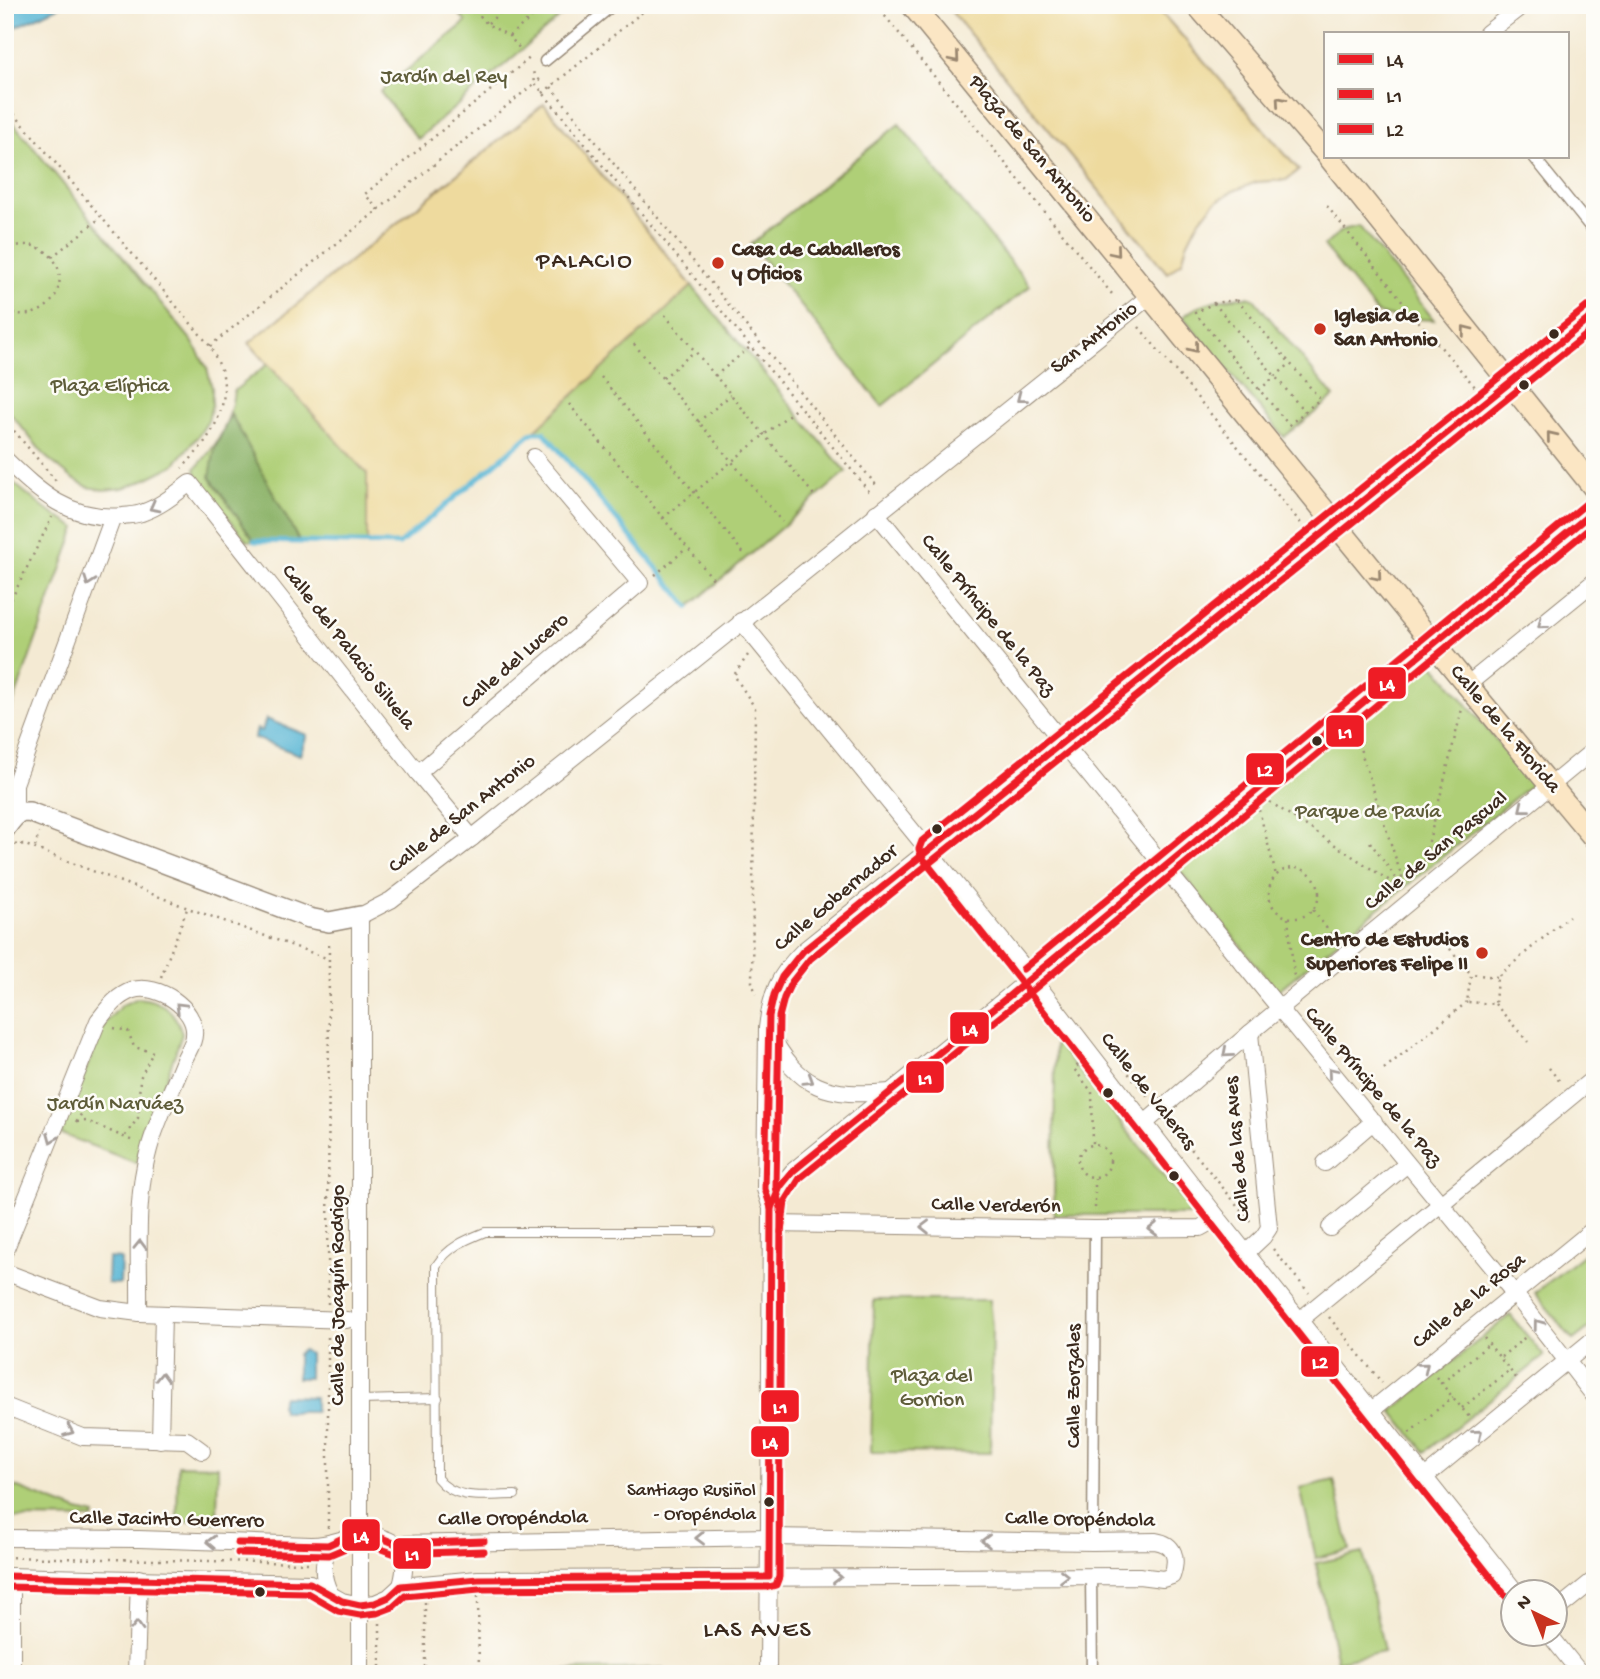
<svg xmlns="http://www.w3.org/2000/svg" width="1600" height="1679" viewBox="0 0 1600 1679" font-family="'Gochi Hand',sans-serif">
  <rect width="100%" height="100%" fill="#fdfcf7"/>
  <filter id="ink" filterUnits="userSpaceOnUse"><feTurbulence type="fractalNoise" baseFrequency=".0143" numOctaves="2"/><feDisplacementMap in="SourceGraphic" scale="14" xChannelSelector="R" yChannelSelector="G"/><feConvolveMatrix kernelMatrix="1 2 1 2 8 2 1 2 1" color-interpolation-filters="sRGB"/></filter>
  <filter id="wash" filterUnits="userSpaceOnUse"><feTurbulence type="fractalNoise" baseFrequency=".00686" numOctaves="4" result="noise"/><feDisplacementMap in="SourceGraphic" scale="28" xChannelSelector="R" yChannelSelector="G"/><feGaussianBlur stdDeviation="1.57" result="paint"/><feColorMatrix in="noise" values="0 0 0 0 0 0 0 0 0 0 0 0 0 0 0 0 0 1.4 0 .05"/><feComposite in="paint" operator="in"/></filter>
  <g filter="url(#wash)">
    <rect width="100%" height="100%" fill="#f4ead3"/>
    <g fill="#afcf77" stroke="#757c4a" stroke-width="2">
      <path d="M452,5H574L418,139L380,92L466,22Z"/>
      <path d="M5,113L192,341L207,368L212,388V404L208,421L199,435L174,465L140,482L123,488L104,490L88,487L73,479L46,457L5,407Z"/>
      <path d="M899,124L1030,286L882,406L751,244Z"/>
      <path d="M1359,226L1434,320L1397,318L1377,313L1324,246L1342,230Z"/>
      <path d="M692,286L846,472L689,607L550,439L544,432H533Z"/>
      <path d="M1248,297L1254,299L1334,397L1284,437L1183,317C1203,300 1224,298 1248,297Z"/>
      <path d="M268,364L367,474V542L247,541L198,479L195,469C218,444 230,425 234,391Z"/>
      <path d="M5,476L45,509L76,528L5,726Z"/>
      <path d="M1429,658L1532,784L1277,991L1175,865Z"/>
      <path d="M138,998C162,1000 176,1011 182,1034L136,1163L61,1134L104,1024L122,1005Z"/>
      <path d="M1055,1041L1195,1215H1054Z"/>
      <path d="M1595,1245V1323L1573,1340L1535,1293Z"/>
      <path d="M874,1300H989L992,1326L990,1453L871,1452Z"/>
      <path d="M1510,1315L1544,1356L1425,1452L1392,1411Z"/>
      <path d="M178,1465L218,1466L217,1522L177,1521Z"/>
      <path d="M1334,1480L1350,1550L1316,1558L1300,1488Z"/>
      <path d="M5,1483L78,1511L95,1515L94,1519L5,1518Z"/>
      <path d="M1363,1553L1384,1651L1337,1661L1316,1563Z"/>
      <path d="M663,1668V1674H470L479,1672Z"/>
    </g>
    <path fill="#8bb268" stroke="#636e43" stroke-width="2" d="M231,414L299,541H254L210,477L215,448Z"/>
    <g fill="#eeda9e" stroke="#94825e" stroke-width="2">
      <path d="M946,5H1155L1299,170L1286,180L1257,182L1233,191L1213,204L1197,224L1187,244L1182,262L1167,273Z"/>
      <path d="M544,104L692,286L533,432L399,544L367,542V474L249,343Z"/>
    </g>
    <g fill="#56b5d4" stroke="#487079" stroke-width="2">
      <path d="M5,5H63L5,32Z"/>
      <path d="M266,719L307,735L300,755L254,738L257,729L262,731Z"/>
      <path d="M108,1258L121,1259L120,1284L107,1283Z"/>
      <path d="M303,1350L309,1354V1378H297V1354Z"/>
      <path d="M283,1396L315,1397V1412H283L280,1405Z"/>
    </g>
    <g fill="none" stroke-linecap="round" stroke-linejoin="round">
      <path stroke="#56b5d4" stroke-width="5" d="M254,541L399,544L533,432H544L689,607"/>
    </g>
  </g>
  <g filter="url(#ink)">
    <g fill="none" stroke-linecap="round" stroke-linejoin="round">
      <g stroke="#988a78" stroke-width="10">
        <g id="service">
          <path d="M360,1400L438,1398"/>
          <path d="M515,1495C488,1495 455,1502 437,1478L436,1266C448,1247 465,1240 485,1232H711"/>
        </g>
      </g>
      <g stroke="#988a78" stroke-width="13">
        <g id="pedestrian">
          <path d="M545,61L613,5"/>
          <path d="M1533,156L1595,233"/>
          <path d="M1093,1542L1095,1229"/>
          <path d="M1091,1576L1092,1674"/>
        </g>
      </g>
      <g stroke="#988a78" stroke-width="18">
        <g id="minor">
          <path d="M1487,33L1523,5"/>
          <path d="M5,459C40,493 70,521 123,516C130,515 138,515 144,512C161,506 175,494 190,483L418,773L472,838"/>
          <path d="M876,513L1271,998L1514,1293L1595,1397"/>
          <path d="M741,621L1022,965L1218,1218L1516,1592"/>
          <path d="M1467,685L1595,581"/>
          <path d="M418,773L640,583L534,457"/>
          <path d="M5,811L15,816V784L113,517"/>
          <path d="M768,1030C800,1091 827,1097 891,1092"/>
          <path d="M1145,1123L1250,1033L1595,749"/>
          <path d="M1325,1163L1374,1121"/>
          <path d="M771,1208L780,1187L793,1171L1009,996L1595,510"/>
          <path d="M771,1224L1095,1229L1200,1228L1218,1218"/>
          <path d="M1330,1228L1407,1164"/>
          <path d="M5,1251L98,1021C108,1008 116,996 133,990C157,983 197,1008 194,1035C194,1043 187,1053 184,1060C173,1089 157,1119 149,1149C134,1201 140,1260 139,1313"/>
          <path d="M1246,1253L1263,1237L1269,1228L1250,1033"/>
          <path d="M5,1272L100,1308L139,1313L347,1320"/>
          <path d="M1300,1320L1595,1077"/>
          <path d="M5,1406L83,1437L187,1440L202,1451"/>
          <path d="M1372,1410L1595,1228"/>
          <path d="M160,1440L163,1314"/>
          <path d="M1425,1477L1595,1338"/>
          <path d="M5,1538L139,1539L311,1545C346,1545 359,1523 396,1544L769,1537L1093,1542L1155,1541C1175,1544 1178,1558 1172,1576L1163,1579L1139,1576L478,1579L401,1586L389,1597L375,1603L360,1605L342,1601L310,1583L5,1576"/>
          <path d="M396,1544C406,1558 406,1568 401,1586"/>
          <path d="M328,1545C323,1564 321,1576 330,1593"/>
          <path d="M1554,1612L1595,1579"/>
          <path d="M1549,1634L1581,1674"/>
          <path d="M12,1674V1576"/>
          <path d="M136,1674L139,1578"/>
          <path d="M360,1674V916L391,900L472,838L1151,295"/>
          <path d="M768,1674L771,1208L765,1189L767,1028C771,993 778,976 803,951L1595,314"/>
        </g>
      </g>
      <g stroke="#988a78" stroke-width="22">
        <path id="tertiary" d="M5,829C12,820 16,811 29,812L309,918L329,922L360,916"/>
      </g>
      <g stroke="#988a78" stroke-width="24">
        <g id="secondary">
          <path d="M912,5C1140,282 1364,563 1595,839"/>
          <path d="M1197,5L1325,152"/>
          <path d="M1328,156L1595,489"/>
        </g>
      </g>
      <g stroke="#988a78" stroke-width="2.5" stroke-dasharray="2 5" stroke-linecap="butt">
        <path d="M471,5L487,24L509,36L521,50"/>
        <path d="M876,5L1112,294"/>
        <path d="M488,23L509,5"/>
        <path d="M509,36L547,5"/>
        <path d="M540,79L535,83L872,495"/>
        <path d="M551,87L876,485"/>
        <path d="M543,93L651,5"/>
        <path d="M5,103L210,346C214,355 221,366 223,376C229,413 207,443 182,468"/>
        <path d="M1327,206L1419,322L1477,389"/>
        <path d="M378,210L365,194L532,56"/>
        <path d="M5,251C15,245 26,243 37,247C82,265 54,332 5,310"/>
        <path d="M52,257L100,218"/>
        <path d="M1237,300L1320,399L1289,425L1195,313L1214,303Z"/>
        <path d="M1214,303L1304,411"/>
        <path d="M665,315L814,495"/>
        <path d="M1139,327L1304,527"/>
        <path d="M634,344L782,522"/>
        <path d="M210,346L535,83L533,70"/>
        <path d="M715,376L750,347"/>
        <path d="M601,377L745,555"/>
        <path d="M663,378L695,351"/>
        <path d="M1259,390L1291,363"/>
        <path d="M569,404L714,580"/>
        <path d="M5,420L56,481"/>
        <path d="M698,422L731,395"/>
        <path d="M663,518L798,407"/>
        <path d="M655,575L687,548"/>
        <path d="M5,612L52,517"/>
        <path d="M748,655L734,675L755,708L752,982L756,994"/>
        <path d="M1354,730L1404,884"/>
        <path d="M1270,802L1402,889"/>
        <path d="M1259,810L1276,875"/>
        <path d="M1370,842L1403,888"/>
        <path d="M15,844L18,846L23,844L188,908L329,959"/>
        <path d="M35,847L39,833"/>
        <circle cx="1294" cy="893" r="25"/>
        <path d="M1422,869L1462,709"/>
        <path d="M1313,910L1336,941"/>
        <path d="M1288,918L1294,977"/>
        <path d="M1441,938L1470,973"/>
        <path d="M161,977L187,909"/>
        <path d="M1497,977L1471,974L1467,1002L1495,1004L1497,977L1569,916"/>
        <path d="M1495,1004L1528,1042"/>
        <path d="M114,1028L128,1031L134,1047L153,1052L140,1078L138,1118L124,1137"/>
        <path d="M1587,1062L1595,1055"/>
        <path d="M1078,1065L1074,1069L1092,1092L1093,1145"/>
        <path d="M1124,1068L1149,1098"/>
        <path d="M1549,1068L1561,1083"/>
        <path d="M1384,1069L1467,1002"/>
        <path d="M76,1122L84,1110V1099"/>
        <path d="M77,1122L87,1121L133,1141"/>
        <path d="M1169,1122L1251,1222"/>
        <circle cx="1094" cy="1161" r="16"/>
        <path d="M1095,1178V1213"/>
        <path d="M1273,1249L1309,1293"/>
        <path d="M328,1304L329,940"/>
        <path d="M1329,1317L1382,1383"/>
        <path d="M1484,1338L1517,1379"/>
        <path d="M1501,1357L1528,1335"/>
        <path d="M1436,1377L1470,1418"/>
        <path d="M1442,1383L1489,1344"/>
        <path d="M1462,1408L1510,1370"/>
        <path d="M1409,1433L1453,1397"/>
        <path d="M328,1528V1335"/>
        <path d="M5,1557L310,1563"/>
        <path d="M478,1596L479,1674"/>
        <path d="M380,1674V1620"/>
        <path d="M425,1674V1600"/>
      </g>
      <use href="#service" stroke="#fff" stroke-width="8"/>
      <use href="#pedestrian" stroke="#fff" stroke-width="10"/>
      <use href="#minor" stroke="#fff" stroke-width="16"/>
      <use href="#tertiary" stroke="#fff" stroke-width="19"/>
      <use href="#secondary" stroke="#fbe6c4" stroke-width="21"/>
      <g stroke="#fdfcf7" stroke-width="12">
        <g id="bus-1">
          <path d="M771,1208L780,1187L793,1171L1009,996L1595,510"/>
          <path d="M238,1543L328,1545L345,1537L360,1535H375L396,1544L484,1541"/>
          <path d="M5,1576L310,1583L342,1601L360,1605L375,1603L389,1597L401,1586L478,1579L769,1577L771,1208L765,1189L769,1016L774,995L782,977L803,951L1595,314"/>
        </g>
      </g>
      <g stroke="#fdfcf7" stroke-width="12">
        <g id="bus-2">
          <path d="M781,1232L785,1202L800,1178L1016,1004L1595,524"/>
          <path d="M238,1553L329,1555L348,1547L361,1546H373L395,1554L484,1551"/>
          <path d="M5,1587L307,1593L338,1611L360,1615L377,1613L393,1607L405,1596L479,1589L769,1587L776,1585L779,1577L781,1208L776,1187L779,1017L784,998L791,983L810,959L1595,328"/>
        </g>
      </g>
      <g stroke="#fdfcf7" stroke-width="12">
        <g id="bus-3">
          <path d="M1023,969L1588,502"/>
          <path d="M1508,1599L921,856L919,849L922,841L1588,306"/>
        </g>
      </g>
      <use href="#bus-1" stroke="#ee1c25" stroke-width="7"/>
      <use href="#bus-2" stroke="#ee1c25" stroke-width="7"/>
      <use href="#bus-3" stroke="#ee1c25" stroke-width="7"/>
    </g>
    <defs><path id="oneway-chevron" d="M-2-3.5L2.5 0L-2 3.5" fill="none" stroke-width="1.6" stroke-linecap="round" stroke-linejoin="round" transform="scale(1.75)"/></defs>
    <g stroke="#9b8871">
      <use href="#oneway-chevron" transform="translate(955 58) rotate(50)"/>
      <use href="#oneway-chevron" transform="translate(1280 101) rotate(-131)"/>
      <use href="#oneway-chevron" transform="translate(1116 252) rotate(50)"/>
      <use href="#oneway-chevron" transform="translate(1466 330) rotate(-128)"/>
      <use href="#oneway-chevron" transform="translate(1194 348) rotate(51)"/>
      <use href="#oneway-chevron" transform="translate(1551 436) rotate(-129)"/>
      <use href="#oneway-chevron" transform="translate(1377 576) rotate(50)"/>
    </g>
    <g stroke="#a79f9a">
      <use href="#oneway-chevron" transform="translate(1021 398) rotate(142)"/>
      <use href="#oneway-chevron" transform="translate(154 507) rotate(152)"/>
      <use href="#oneway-chevron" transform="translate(89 581) rotate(110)"/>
      <use href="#oneway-chevron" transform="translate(1542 624) rotate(141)"/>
      <use href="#oneway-chevron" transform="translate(1523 808) rotate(141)"/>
      <use href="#oneway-chevron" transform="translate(180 1007) rotate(-136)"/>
      <use href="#oneway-chevron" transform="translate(1227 1053) rotate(139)"/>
      <use href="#oneway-chevron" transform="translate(1332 1072) rotate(-130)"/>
      <use href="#oneway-chevron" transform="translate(809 1080) rotate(32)"/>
      <use href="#oneway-chevron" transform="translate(52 1138) rotate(112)"/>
      <use href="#oneway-chevron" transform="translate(925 1227) rotate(-179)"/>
      <use href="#oneway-chevron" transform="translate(1153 1229) rotate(179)"/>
      <use href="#oneway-chevron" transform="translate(140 1245) rotate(-89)"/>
      <use href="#oneway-chevron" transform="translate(1538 1324) rotate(-127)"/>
      <use href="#oneway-chevron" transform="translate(1424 1367) rotate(-39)"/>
      <use href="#oneway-chevron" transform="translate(162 1377) rotate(-88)"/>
      <use href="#oneway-chevron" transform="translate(69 1431) rotate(22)"/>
      <use href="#oneway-chevron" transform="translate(1478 1434) rotate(-40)"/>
      <use href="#oneway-chevron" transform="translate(700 1538) rotate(179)"/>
      <use href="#oneway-chevron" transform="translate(986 1541) rotate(-179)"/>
      <use href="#oneway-chevron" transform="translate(211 1542) rotate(-178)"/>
      <use href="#oneway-chevron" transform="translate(1064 1576)"/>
      <use href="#oneway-chevron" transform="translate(837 1577)"/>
      <use href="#oneway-chevron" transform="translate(137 1626) rotate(-88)"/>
    </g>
  </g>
  <g fill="#c8321e" stroke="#fdfcf7" stroke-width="2.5">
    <circle cx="718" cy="263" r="7"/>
    <circle cx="1320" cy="329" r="7"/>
    <circle cx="1482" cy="953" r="7"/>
  </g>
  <g fill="#3b2a1e" stroke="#fdfcf7" stroke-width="2.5">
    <circle cx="1554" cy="334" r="6"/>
    <circle cx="1524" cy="385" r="6"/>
    <circle cx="1317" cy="741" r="6"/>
    <circle cx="937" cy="829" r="6"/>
    <circle cx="1108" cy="1093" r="6"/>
    <circle cx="1174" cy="1176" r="6"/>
    <circle cx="769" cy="1502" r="6"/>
    <circle cx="260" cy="1592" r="6"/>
  </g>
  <g text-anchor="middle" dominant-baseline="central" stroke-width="5" stroke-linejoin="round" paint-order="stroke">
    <g font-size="19" fill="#3b2a1e" stroke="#fdfcf7" text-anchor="end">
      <text x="756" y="1491">Santiago Rusiñol<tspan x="756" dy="24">- Oropéndola</tspan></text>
    </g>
    <g font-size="21" fill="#5e5c39" stroke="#fdfcf7">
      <text x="444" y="78">Jardín del Rey</text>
      <text x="110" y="387">Plaza Elíptica</text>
      <text x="1368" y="813">Parque de Pavía</text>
      <text x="115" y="1105">Jardín Narváez</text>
      <text x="932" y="1377">Plaza del<tspan x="932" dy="24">Gorrion</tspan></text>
    </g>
    <g font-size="21" fill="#3b2a1e" stroke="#fdfcf7">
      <text transform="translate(1031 150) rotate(50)">Plaza de San Antonio</text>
      <text transform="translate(1095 339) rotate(-38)">San Antonio</text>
      <text transform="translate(987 616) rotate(51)">Calle Príncipe de la Paz</text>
      <text transform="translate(347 648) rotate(52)">Calle del Palacio Silvela</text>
      <text transform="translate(516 662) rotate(-41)">Calle del Lucero</text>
      <text transform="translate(1504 730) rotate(50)">Calle de la Florida</text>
      <text transform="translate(463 815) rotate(-38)">Calle de San Antonio</text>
      <text transform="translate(1437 852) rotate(-39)">Calle de San Pascual</text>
      <text transform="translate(837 899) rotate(-40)">Calle Gobernador</text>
      <text transform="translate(1372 1088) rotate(50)">Calle Príncipe de la Paz</text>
      <text transform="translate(1147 1092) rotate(52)">Calle de Valeras</text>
      <text transform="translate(1239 1149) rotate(-95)">Calle de las Aves</text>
      <text transform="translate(996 1207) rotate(1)">Calle Verderón</text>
      <text transform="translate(339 1295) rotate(-90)">Calle de Joaquín Rodrigo</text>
      <text transform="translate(1470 1302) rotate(-39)">Calle de la Rosa</text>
      <text transform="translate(1075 1386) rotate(-90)">Calle Zorzales</text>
      <text transform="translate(513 1520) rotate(-1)">Calle Oropéndola</text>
      <text transform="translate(167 1521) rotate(1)">Calle Jacinto Guerrero</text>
      <text transform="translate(1080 1521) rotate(1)">Calle Oropéndola</text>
    </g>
    <g font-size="21" font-weight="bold" fill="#3b2a1e" stroke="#fdfcf7" text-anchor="start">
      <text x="732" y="251">Casa de Caballeros<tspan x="732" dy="24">y Oficios</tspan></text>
      <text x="1334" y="317">Iglesia de<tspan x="1334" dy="24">San Antonio</tspan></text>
      <text x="1468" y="941" text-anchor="end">Centro de Estudios<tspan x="1468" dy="24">Superiores Felipe II</tspan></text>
    </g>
    <g font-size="24" letter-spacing="2" fill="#3b2a1e" stroke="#fdfcf7">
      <text x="585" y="262">PALACIO</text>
      <text x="758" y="1631">LAS AVES</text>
    </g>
  </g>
  <g stroke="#fdfcf7" stroke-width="2.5">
    <rect x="1367" y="666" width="40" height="34" rx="7" fill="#ee1c25"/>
    <rect x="1325" y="714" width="40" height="34" rx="7" fill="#ee1c25"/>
    <rect x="1245" y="752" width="40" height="34" rx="7" fill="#ee1c25"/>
    <rect x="949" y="1011" width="41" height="34" rx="7" fill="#ee1c25"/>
    <rect x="905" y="1060" width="40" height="34" rx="7" fill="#ee1c25"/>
    <rect x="1300" y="1345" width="40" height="33" rx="7" fill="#ee1c25"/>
    <rect x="760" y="1389" width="40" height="34" rx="7" fill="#ee1c25"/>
    <rect x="750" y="1425" width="40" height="33" rx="7" fill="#ee1c25"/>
    <rect x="341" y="1518" width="40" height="34" rx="7" fill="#ee1c25"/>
    <rect x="392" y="1537" width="40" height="33" rx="7" fill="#ee1c25"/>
  </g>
  <g font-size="19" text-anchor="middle" font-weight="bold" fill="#fff">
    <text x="1387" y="690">L4</text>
    <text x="1345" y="738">L1</text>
    <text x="1265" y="776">L2</text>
    <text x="970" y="1035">L4</text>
    <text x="925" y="1084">L1</text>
    <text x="1320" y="1368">L2</text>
    <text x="780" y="1413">L1</text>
    <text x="770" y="1448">L4</text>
    <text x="361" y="1542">L4</text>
    <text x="412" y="1560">L1</text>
  </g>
  <rect width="1600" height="1679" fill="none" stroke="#fdfcf7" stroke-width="28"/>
  <rect x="1324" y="32" width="245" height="126" fill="#fdfcf7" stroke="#afa8a0" stroke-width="2"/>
  <rect x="1338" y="54" width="35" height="10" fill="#ee1c25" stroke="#afa8a0" stroke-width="2"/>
  <text x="1386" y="66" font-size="21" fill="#3b2a1e">L4</text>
  <rect x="1338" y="89" width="35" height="10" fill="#ee1c25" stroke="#afa8a0" stroke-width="2"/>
  <text x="1386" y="102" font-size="21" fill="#3b2a1e">L1</text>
  <rect x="1338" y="124" width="35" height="10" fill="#ee1c25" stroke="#afa8a0" stroke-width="2"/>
  <text x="1386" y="136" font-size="21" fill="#3b2a1e">L2</text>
  <g transform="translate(1534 1613) rotate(317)"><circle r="33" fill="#fdfcf7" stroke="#afa8a0" stroke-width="2"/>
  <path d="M0-5L12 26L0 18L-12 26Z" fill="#c8321e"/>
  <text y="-10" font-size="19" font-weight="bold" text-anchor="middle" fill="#3b2a1e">N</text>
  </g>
</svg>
